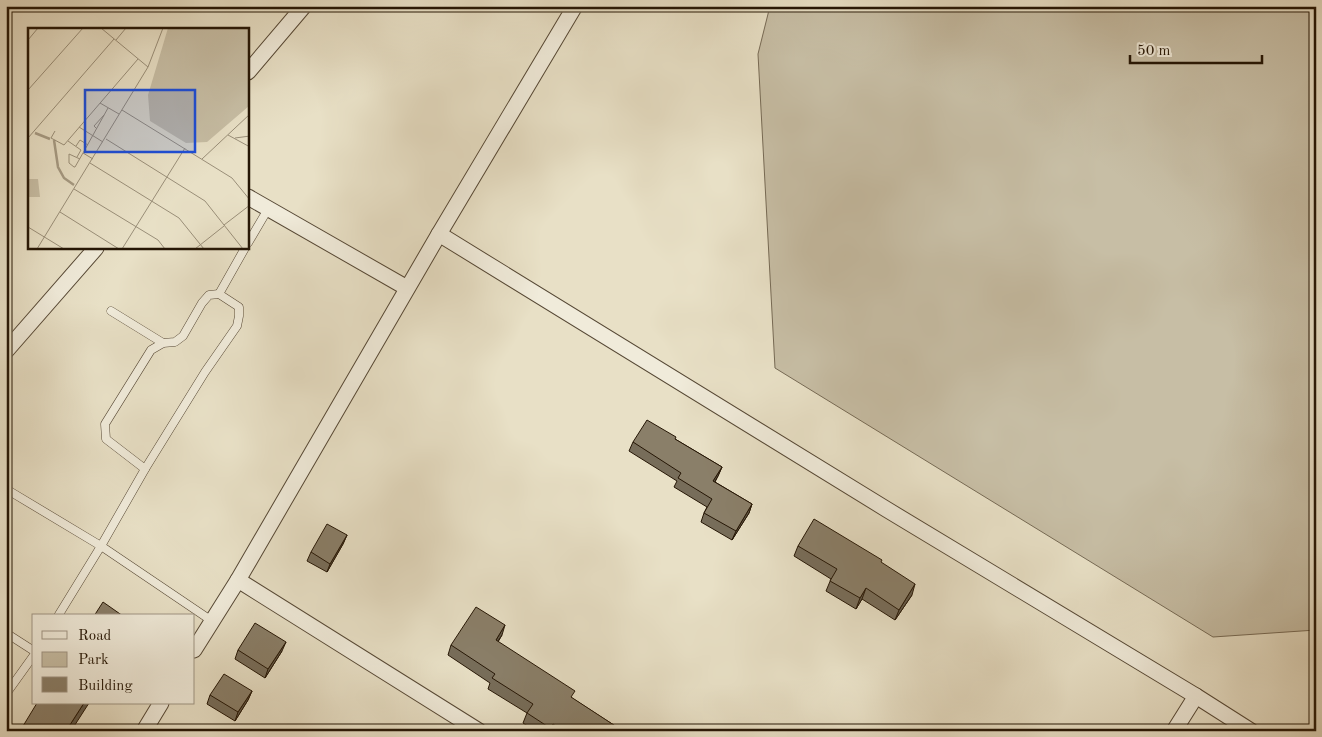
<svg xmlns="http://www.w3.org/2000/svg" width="1322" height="737" viewBox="0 0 1322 737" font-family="'Old Standard TT',serif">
  <rect width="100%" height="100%" fill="#e8e0c6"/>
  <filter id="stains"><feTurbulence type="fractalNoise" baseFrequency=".004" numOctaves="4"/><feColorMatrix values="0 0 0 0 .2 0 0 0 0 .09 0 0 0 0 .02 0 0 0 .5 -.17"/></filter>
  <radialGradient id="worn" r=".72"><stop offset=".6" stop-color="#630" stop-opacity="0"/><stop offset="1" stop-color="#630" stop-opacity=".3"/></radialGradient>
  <path fill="#c7bea5" stroke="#766a55" d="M770,6H1316V630L1213,637L775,368L758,54Z"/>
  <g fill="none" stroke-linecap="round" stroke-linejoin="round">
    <g stroke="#564835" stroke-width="9">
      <g id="lane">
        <path d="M248,243L268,209"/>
        <path d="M111,311L163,343"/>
        <path d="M145,469L106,439L105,424L151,350L163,343L175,342L183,336L202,303L209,295L219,294"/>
        <path d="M6,489L101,546L212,621"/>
        <path d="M58,616L101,546L145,469L205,372L237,326L239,316V307L219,294L245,248"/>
        <path d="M6,633L34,651"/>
        <path d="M6,694L34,655"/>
      </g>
    </g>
    <g stroke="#564835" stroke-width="17">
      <g id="street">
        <path d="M248,72L304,6"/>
        <path d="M248,197L407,288"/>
        <path d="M439,234L886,509L1196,696L1251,731"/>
        <path d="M6,351L96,248"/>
        <path d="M238,580L479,731"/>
        <path d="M194,650L238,580L439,234L575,6"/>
        <path d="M144,731L161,703"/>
        <path d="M1174,731L1196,696"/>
      </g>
    </g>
    <use href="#lane" stroke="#f0ebda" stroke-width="8"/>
    <use href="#street" stroke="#f0ebda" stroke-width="15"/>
  </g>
  <g fill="#776d5a" stroke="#251605">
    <path d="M675,439L722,467L718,476L715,482L752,504L749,513L732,540L701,522L704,513L707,507L674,487L677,481L629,451L633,442Z"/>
    <path d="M347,535L343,544L327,572L307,561L311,552Z"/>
    <path d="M798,546L881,563L912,595L895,620L862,599L856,609L826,591L831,579L794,556Z"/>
    <path d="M502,635L498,642L572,698L623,731H535L523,723L527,713L488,689L490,683L448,655L451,645Z"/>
    <path d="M238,650L282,651L265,678L235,659Z"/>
    <path d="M252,691L248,700L235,721L207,704L210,695Z"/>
  </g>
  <g fill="#61594a" stroke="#251605">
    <path d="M722,467L718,476L710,490L713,481Z"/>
    <path d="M752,504L749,513L732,540L736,531Z"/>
    <path d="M347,535L343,544L327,572L330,564Z"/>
    <path d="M915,584L912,595L895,620L899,610Z"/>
    <path d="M866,588L862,599L856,609L860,598Z"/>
    <path d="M505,625L502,635L492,650L496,640Z"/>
    <path d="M286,642L282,651L265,678L268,669Z"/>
    <path d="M252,691L248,700L235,721L238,712Z"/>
    <path d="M84,703H89L71,731H66Z"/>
  </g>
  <g fill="#8a7f69" stroke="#251605">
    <path d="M647,420L676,437L675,439L722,467L713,481L752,504L736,531L704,513L712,499L678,478L681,473L633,442Z"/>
    <path d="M814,519L882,560L881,562L915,584L899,610L866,588L860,598L830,581L837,569L798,546Z"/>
    <path d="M327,524L347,535L330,564L311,552Z"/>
    <path d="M103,602L123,616H94Z"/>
    <path d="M476,607L505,625L496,640L575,691L571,697L623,731H563L553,724L550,728L527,713L533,704L492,678L495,674L451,645Z"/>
    <path d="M255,623L286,642L268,669L238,650Z"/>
    <path d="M224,674L252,691L238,712L210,695Z"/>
    <path d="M37,703H84L66,731H20Z"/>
    <path d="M641,726L649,731H638Z"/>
  </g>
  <g transform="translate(28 28)">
    <rect width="221" height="221" fill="#e8e0c6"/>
    <path d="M140,0H221V78L179,114L158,115L122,93L120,67ZM0,151H10L12,169H0Z" fill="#c7bea5"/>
    <path fill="none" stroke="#a69b84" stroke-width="2.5" d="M7,105L22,111M26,112L30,139L36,150L46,157"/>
    <path fill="none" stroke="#9a8f79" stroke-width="1" d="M73,0L120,39M0,12L10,0M88,12L98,0M0,62L55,0M72,75L91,86M94,82L204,150L222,172M51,99L75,114M69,101L66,98L76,87M27,103L23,110L36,117L110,31M200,107L222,119M0,110L86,11M207,110L222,108M78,111L177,173L215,221M40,113L53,122L49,129M48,118L52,112L60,117M55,125L80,80M52,131L41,126V135L46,139H47L55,125L65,131M174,131L222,86M62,135L151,190L176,221M46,161L130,212L137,221M32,184L91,221M196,197L222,177M0,199L36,221M9,221L120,39L135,0M94,221L157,120M167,221L196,198"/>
    <path fill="#1d4ed8" fill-opacity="0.15" stroke="#1d4ed8" stroke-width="2.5" d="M57,62H167V124H57Z"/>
    <rect width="221" height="221" fill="none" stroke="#251605" stroke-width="2.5"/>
  </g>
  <rect width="1322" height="737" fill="none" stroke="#e8e0c6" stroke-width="25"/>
  <rect x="8" y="8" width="1307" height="722" fill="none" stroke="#251605" stroke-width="2.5"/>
  <rect x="12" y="12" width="1297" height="712" fill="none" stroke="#251605"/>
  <rect x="32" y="614" width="162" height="90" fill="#f0ebda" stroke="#9f9685"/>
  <rect x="42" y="631" width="25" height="8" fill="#f0ebda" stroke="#9f9685"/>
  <text x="78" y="640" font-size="15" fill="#251605">Road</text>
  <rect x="42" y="652" width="25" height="15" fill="#c7bea5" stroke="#9f9685"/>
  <text x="78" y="664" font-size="15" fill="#251605">Park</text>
  <rect x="42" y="677" width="25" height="15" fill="#8a7f69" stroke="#9f9685"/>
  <text x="78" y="690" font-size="15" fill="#251605">Building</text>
  <path d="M1130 55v8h132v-8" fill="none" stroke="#251605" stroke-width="2.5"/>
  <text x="1137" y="55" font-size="15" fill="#251605" stroke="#f0ebda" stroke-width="4" paint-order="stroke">50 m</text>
  <rect width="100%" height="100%" filter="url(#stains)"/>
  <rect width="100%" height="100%" fill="url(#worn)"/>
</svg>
